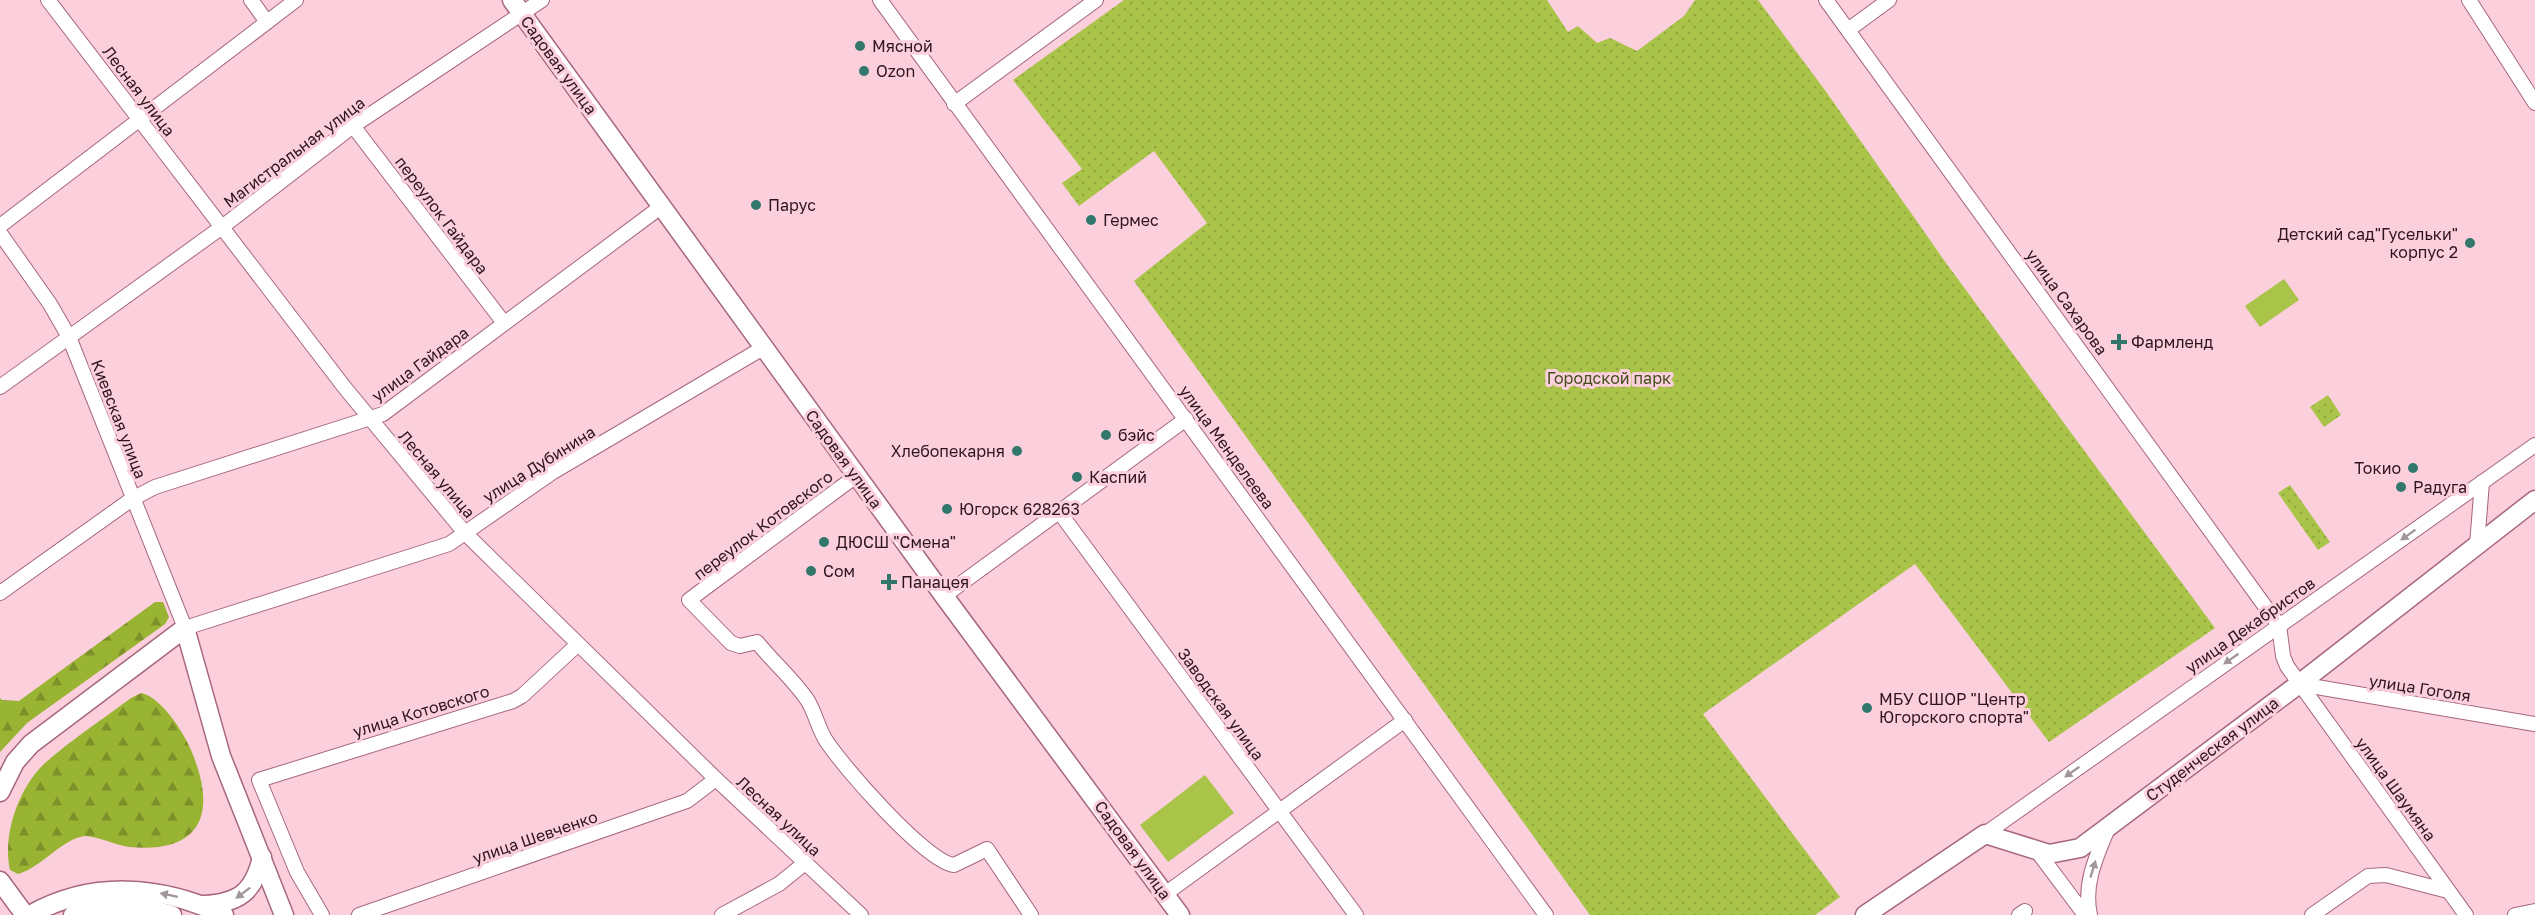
<svg xmlns="http://www.w3.org/2000/svg" width="2535" height="915" viewBox="0 0 2535 915" font-family="'Golos Text',sans-serif">
  <defs>
    <pattern id="grass-dots" width="8" height="8" patternUnits="userSpaceOnUse" patternTransform="scale(1.5)"><rect width="8" height="8" fill="#a9c449"/><path d="M2 2h.1M6 6h.1" fill="none" stroke="#92a83f" stroke-width="1.8" stroke-linecap="round"/></pattern>
    <pattern id="forest-firs" width="22" height="20" patternUnits="userSpaceOnUse" patternTransform="scale(1.5)"><rect width="22" height="20" fill="#99b332"/><path d="M5 1l3.5 6h-7zM16 11l3.5 6h-7z" fill="#7d902a"/></pattern>
  </defs>
  <rect width="100%" height="100%" fill="#fbcfdb"/>
  <g fill="url(#grass-dots)">
    <path d="M1124,0H1547L1568,32L1578,26L1597,43L1610,38L1637,51L1684,16L1695,0H1758L1827,93L1946,263L2215,628L2049,742L1915,564L1703,714L1840,897L1815,915H1590L1134,281L1207,223L1154,151L1079,206L1062,183L1082,169L1013,80Z"/>
    <path d="M2328,395L2341,415L2324,427L2310,407Z"/>
    <path d="M2290,485L2330,542L2318,550L2278,493Z"/>
  </g>
  <g fill="url(#forest-firs)">
    <path d="M155,602H163L169,617L165,624L27,723L0,752V698L2,700L19,701Z"/>
    <path d="M141,693C161,697 183,731 191,750C217,811 204,854 129,847C116,845 96,836 85,836C63,838 41,868 18,874L10,870C2,835 19,787 45,763C72,739 103,719 131,698Z"/>
  </g>
  <g fill="#a9c449">
    <path d="M2284,279L2299,300L2260,327L2245,306Z"/>
    <path d="M1205,775L1234,813L1168,862L1140,825Z"/>
  </g>
  <g fill="none" stroke-linecap="round" stroke-linejoin="round">
    <g stroke="#a7677b" stroke-width="16">
      <g id="street">
        <path d="M48,0L345,388L465,533L716,779L861,915"/>
        <path d="M251,0L267,22"/>
        <path d="M880,0L1546,915"/>
        <path d="M1826,0L2267,609L2279,625L2283,656L2287,666L2466,915"/>
        <path d="M2469,0L2535,103"/>
        <path d="M1848,30L1889,0"/>
        <path d="M954,104L1096,0"/>
        <path d="M353,126L504,323"/>
        <path d="M0,226L296,0"/>
        <path d="M0,233L50,304L69,337L185,628L449,544L553,472L763,348"/>
        <path d="M0,387L222,227L353,126L542,0"/>
        <path d="M856,476L689,600L731,643L740,646L757,642C773,662 794,680 808,701C815,713 818,727 825,739C842,766 926,862 954,865L987,849L1031,915"/>
        <path d="M1060,513L1356,915"/>
        <path d="M2477,545L2482,482"/>
        <path d="M0,593L132,499L155,487L383,414L662,206"/>
        <path d="M944,596L1186,419"/>
        <path d="M2299,684L2535,724"/>
        <path d="M1985,834L2535,445"/>
        <path d="M2037,851L2085,915"/>
        <path d="M1165,894L1405,720"/>
        <path d="M322,915L297,872L259,780L513,701L522,696L577,645"/>
        <path d="M359,915L687,801L716,779"/>
        <path d="M722,915L779,884L805,863"/>
        <path d="M2019,915L2025,911"/>
        <path d="M2090,915C2083,883 2097,855 2109,826"/>
        <path d="M2312,915L2368,876L2386,875L2448,891"/>
        <path d="M2515,915L2535,911"/>
      </g>
    </g>
    <g stroke="#a7677b" stroke-width="21">
      <g id="secondary">
        <path d="M512,0L944,596L1180,915"/>
        <path d="M0,792L15,762L31,744L185,628L221,756L284,915"/>
        <path d="M0,881L25,915"/>
        <path d="M204,905C239,903 254,892 262,857"/>
        <path d="M30,915C92,880 161,885 224,915"/>
        <path d="M73,915C106,905 139,905 172,915"/>
        <path d="M1865,915L1985,834L2049,854L2080,848L2299,684L2535,500"/>
      </g>
    </g>
    <use href="#street" stroke="#fff" stroke-width="14"/>
    <use href="#secondary" stroke="#fff" stroke-width="18"/>
  </g>
  <defs><path id="oneway-solid" d="M-6-.8H1V-3.2L6.5 0L1 3.2V.8H-6Z" transform="scale(1.5)"/></defs>
  <g fill="#a19699">
    <use href="#oneway-solid" transform="translate(2408 535) rotate(145)"/>
    <use href="#oneway-solid" transform="translate(2231 659) rotate(145)"/>
    <use href="#oneway-solid" transform="translate(2072 772) rotate(145)"/>
    <use href="#oneway-solid" transform="translate(2093 869) rotate(-73)"/>
    <use href="#oneway-solid" transform="translate(243 893) rotate(143)"/>
    <use href="#oneway-solid" transform="translate(169 895) rotate(-168)"/>
  </g>
  <g fill="#32776b" stroke="#fbcfdb" stroke-width="2">
    <circle cx="860" cy="46" r="6"/>
    <circle cx="864" cy="71" r="6"/>
    <circle cx="756" cy="205" r="6"/>
    <circle cx="1091" cy="220" r="6"/>
    <circle cx="2470" cy="243" r="6"/>
    <path d="M2116 333h6v6h6v6h-6v6h-6v-6h-6v-6h6z"/>
    <circle cx="1106" cy="435" r="6"/>
    <circle cx="1017" cy="451" r="6"/>
    <circle cx="2413" cy="468" r="6"/>
    <circle cx="1077" cy="477" r="6"/>
    <circle cx="2401" cy="487" r="6"/>
    <circle cx="947" cy="509" r="6"/>
    <circle cx="824" cy="542" r="6"/>
    <circle cx="811" cy="571" r="6"/>
    <path d="M886 573h6v6h6v6h-6v6h-6v-6h-6v-6h6z"/>
    <circle cx="1867" cy="708" r="6"/>
  </g>
  <g text-anchor="middle" dominant-baseline="central" stroke-width="6" stroke-linejoin="round" paint-order="stroke">
    <g font-size="16" fill="#2e151d" stroke="#fbcfdb" text-anchor="start">
      <text x="872" y="46">Мясной</text>
      <text x="876" y="71">Ozon</text>
      <text x="768" y="205">Парус</text>
      <text x="1103" y="220">Гермес</text>
      <text x="2458" y="234" text-anchor="end">Детский сад"Гусельки"<tspan x="2458" dy="18">корпус 2</tspan></text>
      <text x="2131" y="342">Фармленд</text>
      <text x="1118" y="435">бэйс</text>
      <text x="1005" y="451" text-anchor="end">Хлебопекарня</text>
      <text x="2401" y="468" text-anchor="end">Токио</text>
      <text x="1089" y="477">Каспий</text>
      <text x="2413" y="487">Радуга</text>
      <text x="959" y="509">Югорск 628263</text>
      <text x="836" y="542">ДЮСШ "Смена"</text>
      <text x="823" y="571">Сом</text>
      <text x="901" y="582">Панацея</text>
      <text x="1879" y="699">МБУ СШОР "Центр<tspan x="1879" dy="18">Югорского спорта"</tspan></text>
    </g>
    <g font-size="16" fill="#2e151d" stroke="#fbcfdb">
      <text transform="translate(559 65) rotate(54)">Садовая улица</text>
      <text transform="translate(139 91) rotate(53)">Лесная улица</text>
      <text transform="translate(294 152) rotate(-37)">Магистральная улица</text>
      <text transform="translate(442 215) rotate(53)">переулок Гайдара</text>
      <text transform="translate(2067 302) rotate(54)">улица Сахарова</text>
      <text transform="translate(420 364) rotate(-36)">улица Гайдара</text>
      <text transform="translate(119 419) rotate(69)">Киевская улица</text>
      <text transform="translate(1227 447) rotate(54)">улица Менделеева</text>
      <text transform="translate(844 459) rotate(54)">Садовая улица</text>
      <text transform="translate(539 464) rotate(-32)">улица Дубинина</text>
      <text transform="translate(437 474) rotate(50)">Лесная улица</text>
      <text transform="translate(763 525) rotate(-37)">переулок Котовского</text>
      <text transform="translate(2250 625) rotate(-35)">улица Декабристов</text>
      <text transform="translate(2420 688) rotate(9)">улица Гоголя</text>
      <text transform="translate(1221 704) rotate(54)">Заводская улица</text>
      <text transform="translate(421 711) rotate(-17)">улица Котовского</text>
      <text transform="translate(2212 749) rotate(-37)">Студенческая улица</text>
      <text transform="translate(2396 789) rotate(54)">улица Шаумяна</text>
      <text transform="translate(779 816) rotate(43)">Лесная улица</text>
      <text transform="translate(535 837) rotate(-19)">улица Шевченко</text>
      <text transform="translate(1133 850) rotate(54)">Садовая улица</text>
    </g>
    <g font-size="16" fill="#444f1e" stroke="#fbcfdb">
      <text x="1609" y="378">Городской парк</text>
    </g>
  </g>
</svg>
